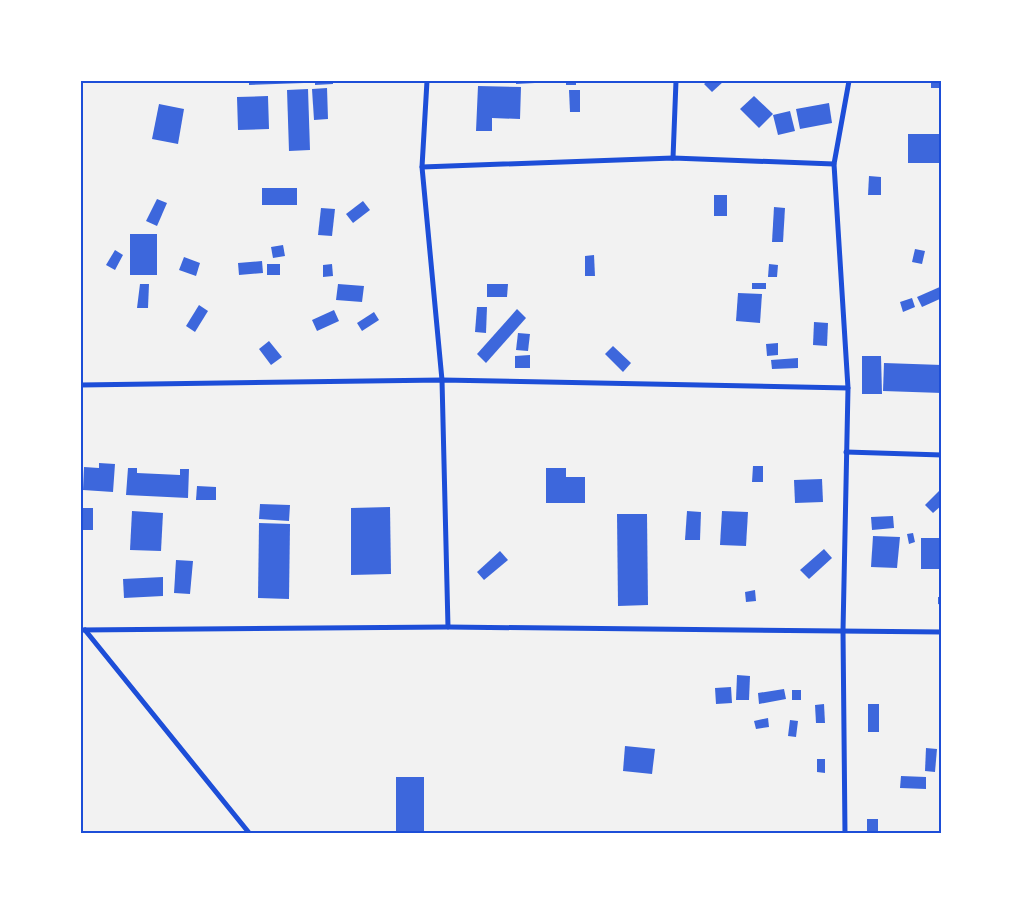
<svg xmlns="http://www.w3.org/2000/svg" width="1023" height="915" viewBox="0 0 1023 915" font-family="Cabin,sans-serif">
  <rect width="100%" height="100%" fill="#f2f2f2"/>
  <g fill="#3d67dc">
    <path d="M249,81H304V83L249,85Z"/>
    <path d="M315,81H333V84L315,85Z"/>
    <path d="M516,81H535V83L516,84Z"/>
    <rect x="566" y="81" width="10" height="4"/>
    <path d="M708,81H724L712,92L704,84Z"/>
    <rect x="931" y="81" width="11" height="7"/>
    <path d="M478,86L521,87L520,119L492,118V131H476Z"/>
    <path d="M327,88L328,119L314,120L312,89Z"/>
    <path d="M308,89L310,150L289,151L287,90Z"/>
    <path d="M569,90H580V112H570Z"/>
    <path d="M268,96L269,129L238,130L237,97Z"/>
    <path d="M754,96L773,114L759,128L740,109Z"/>
    <path d="M829,103L832,123L800,129L796,109Z"/>
    <path d="M159,104L184,109L178,144L152,139Z"/>
    <path d="M790,111L795,131L778,135L773,115Z"/>
    <rect x="908" y="134" width="34" height="29"/>
    <path d="M869,176L881,177V195H868Z"/>
    <rect x="262" y="188" width="35" height="17"/>
    <rect x="714" y="195" width="13" height="21"/>
    <path d="M157,199L167,203L157,226L146,221Z"/>
    <path d="M363,201L370,210L353,223L346,214Z"/>
    <path d="M774,207L785,208L783,242H772Z"/>
    <path d="M321,208L335,209L332,236L318,235Z"/>
    <rect x="130" y="234" width="27" height="41"/>
    <path d="M283,245L285,256L273,258L271,247Z"/>
    <path d="M915,249L925,251L922,264L912,262Z"/>
    <path d="M115,250L123,255L115,270L106,265Z"/>
    <path d="M594,255L595,276H585V256Z"/>
    <path d="M184,257L200,263L196,276L179,270Z"/>
    <path d="M262,261L263,273L239,275L238,263Z"/>
    <rect x="267" y="264" width="13" height="11"/>
    <path d="M332,264L333,276L323,277V265Z"/>
    <path d="M769,264L778,265L777,277H768Z"/>
    <rect x="752" y="283" width="14" height="6"/>
    <path d="M140,284H149L148,308H137Z"/>
    <path d="M338,284L364,286L362,302L336,300Z"/>
    <path d="M487,284H508L507,297H487Z"/>
    <path d="M942,286V298L922,307L917,297Z"/>
    <path d="M738,293L762,294L760,323L736,321Z"/>
    <path d="M912,298L915,307L903,312L900,302Z"/>
    <path d="M199,305L208,311L195,332L186,326Z"/>
    <path d="M477,307H487L486,333L475,332Z"/>
    <path d="M517,309L526,318L486,363L477,354Z"/>
    <path d="M334,310L339,321L317,331L312,320Z"/>
    <path d="M374,312L379,320L362,331L357,323Z"/>
    <path d="M814,322L828,323L827,346L813,345Z"/>
    <path d="M518,333L530,334L528,351L516,350Z"/>
    <path d="M269,341L282,357L271,365L259,349Z"/>
    <path d="M778,343V355L767,356L766,344Z"/>
    <path d="M613,346L631,363L623,372L605,354Z"/>
    <path d="M530,355V368H515V356Z"/>
    <path d="M862,356H881L882,394H862Z"/>
    <path d="M798,358V368L772,369L771,360Z"/>
    <path d="M884,363L942,365V393L883,391Z"/>
    <path d="M99,463L115,464L113,492L83,490L84,467L99,468Z"/>
    <path d="M753,466H763V482H752Z"/>
    <path d="M128,468H137V473L180,475V469H189L188,498L126,495Z"/>
    <path d="M546,468H566V477H585V503H546Z"/>
    <path d="M822,479L823,502L795,503L794,480Z"/>
    <path d="M197,486L216,487V500H196Z"/>
    <path d="M939,491L942,494V505L933,513L925,505Z"/>
    <path d="M260,504L290,505L289,521L259,519Z"/>
    <path d="M390,507L391,574L351,575V508Z"/>
    <rect x="81" y="508" width="12" height="22"/>
    <path d="M132,511L163,513L161,551L130,550Z"/>
    <path d="M687,511L701,512L700,540H685Z"/>
    <path d="M722,511L748,512L746,546L720,545Z"/>
    <path d="M617,514H647L648,605L618,606Z"/>
    <path d="M893,516L894,528L872,530L871,517Z"/>
    <path d="M259,523L290,524L289,599L258,598Z"/>
    <path d="M913,533L915,542L909,544L907,534Z"/>
    <path d="M873,536L900,537L897,568L871,567Z"/>
    <rect x="921" y="538" width="21" height="31"/>
    <path d="M824,549L832,558L809,579L800,570Z"/>
    <path d="M500,551L508,560L484,580L477,572Z"/>
    <path d="M176,560L193,561L190,594L174,593Z"/>
    <path d="M163,577V596L124,598L123,579Z"/>
    <path d="M755,590L756,601L746,602L745,592Z"/>
    <path d="M938,597H942V605L938,604Z"/>
    <path d="M737,675L750,676L749,700H736Z"/>
    <path d="M731,687L732,703L716,704L715,688Z"/>
    <path d="M784,689L786,699L759,704L758,693Z"/>
    <rect x="792" y="690" width="9" height="10"/>
    <path d="M824,704L825,723H816L815,705Z"/>
    <rect x="868" y="704" width="11" height="28"/>
    <path d="M768,718L769,727L756,729L754,721Z"/>
    <path d="M790,720L798,721L796,737L788,736Z"/>
    <path d="M625,746L655,749L652,774L623,771Z"/>
    <path d="M926,748L937,749L935,772L925,771Z"/>
    <path d="M817,759H825V773L817,772Z"/>
    <path d="M901,776L926,777V789L900,788Z"/>
    <rect x="396" y="777" width="28" height="57"/>
    <rect x="867" y="819" width="11" height="15"/>
  </g>
  <g fill="none" stroke-linecap="round" stroke-linejoin="round">
    <g stroke="#1d4ed8" stroke-width="5">
      <path d="M427,81L422,167L442,380L448,627"/>
      <path d="M673,158L676,81"/>
      <path d="M422,167L673,158L834,164"/>
      <path d="M81,385L442,380L848,388"/>
      <path d="M846,452L942,455"/>
      <path d="M81,630L448,627L942,632"/>
      <path d="M85,630L250,834"/>
      <path d="M845,834L843,631L848,388L834,164L849,81"/>
    </g>
  </g>
  <rect width="1023" height="915" fill="none" stroke="#ffffff" stroke-width="165"/>
  <rect x="82" y="82" width="858" height="750" fill="none" stroke="#1d4ed8" stroke-width="2"/>
</svg>
